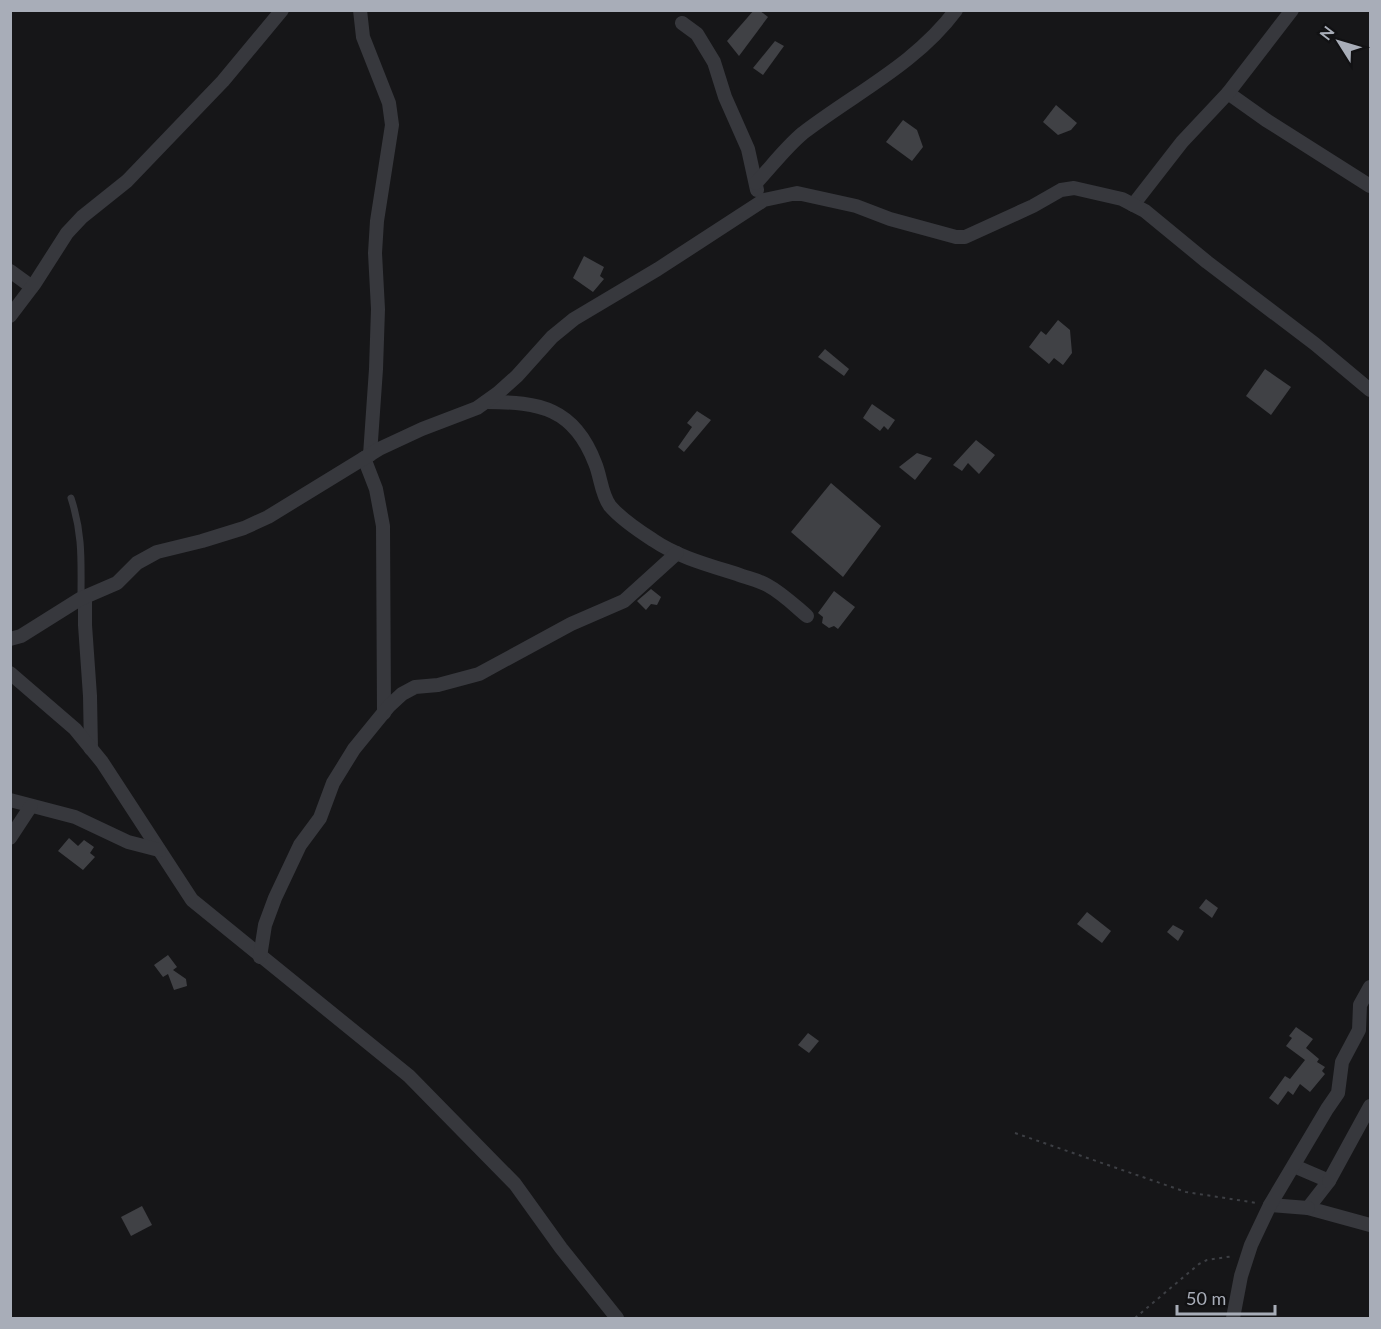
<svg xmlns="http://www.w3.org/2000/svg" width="1381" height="1329" viewBox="0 0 1381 1329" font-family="Lato,sans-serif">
  <rect width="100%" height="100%" fill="#161618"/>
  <g fill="#404145">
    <path d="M754,10H759L768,17L739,56L727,41Z"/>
    <path d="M775,41L784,46L763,75L753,68Z"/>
    <path d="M1056,105L1077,123L1071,130L1058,135L1043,122Z"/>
    <path d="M903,120L917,130L923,147L912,161L886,142Z"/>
    <path d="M584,256L604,267L600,276L604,279L593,292L573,278Z"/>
    <path d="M1058,320L1070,330L1072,353L1063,365L1054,358L1049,364L1029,347L1041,331L1046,335Z"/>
    <path d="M825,349L849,369L844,376L818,357Z"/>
    <path d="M1265,369L1291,387L1271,415L1246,396Z"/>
    <path d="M872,404L895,420L888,430L884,426L880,431L863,418Z"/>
    <path d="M697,411L711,420L684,452L678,447L692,427L687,423Z"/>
    <path d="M976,440L995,455L979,474L968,463L962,471L953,465Z"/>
    <path d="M917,453L932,458L915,480L899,467Z"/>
    <path d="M831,483L881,526L843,577L791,532Z"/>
    <path d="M651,589L661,597L657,605L651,604L646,610L637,601Z"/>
    <path d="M834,591L855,607L838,629L834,626L829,628L822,623L823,617L818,613Z"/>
    <path d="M69,838L78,846L84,840L94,847L90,853L95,857L83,870L58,851Z"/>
    <path d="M1206,899L1218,908L1212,918L1199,908Z"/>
    <path d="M1087,912L1111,931L1102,943L1077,924Z"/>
    <path d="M1173,925L1184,931L1178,941L1167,932Z"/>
    <path d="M168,955L177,967L173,970L186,979L187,986L174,990L168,974L163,977L154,965Z"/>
    <path d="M1296,1027L1313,1039L1306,1048L1319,1059L1317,1062L1325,1067L1322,1071L1325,1074L1310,1092L1300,1084L1293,1095L1288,1091L1278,1105L1269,1098L1285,1076L1290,1079L1305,1060L1286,1046L1292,1038L1289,1036Z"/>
    <path d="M808,1033L819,1041L809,1053L798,1045Z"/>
    <path d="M142,1206L152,1225L131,1236L121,1217Z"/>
  </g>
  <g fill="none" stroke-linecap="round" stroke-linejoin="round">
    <g stroke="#3d3f44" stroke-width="2" stroke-dasharray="3 4.5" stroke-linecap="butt">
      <path d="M1015,1133L1186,1192L1257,1203"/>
      <path d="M1135,1318L1199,1264L1207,1260L1234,1256"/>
    </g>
    <path stroke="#37383d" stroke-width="7" d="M71,498C83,535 81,561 81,599"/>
    <g stroke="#37383d" stroke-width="14">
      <path d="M360,10L363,37L389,103L392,125L377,221L375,253L378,309L376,369L370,455"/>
      <path d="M682,23L697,34L714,62L725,97L748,149L757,190"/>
      <path d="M1228,93L1266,120L1370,186"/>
      <path d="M756,183C771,167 786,147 803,133C855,93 916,64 956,10"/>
      <path d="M1133,205L1182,142L1228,93L1292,10"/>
      <path d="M10,271L32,287"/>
      <path d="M10,316L35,283L67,233L82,217L127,181L223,81L282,10"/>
      <path d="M486,402C540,402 574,408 595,463C601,477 601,494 610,506C621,519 639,531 653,540C678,557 708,565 737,574C747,578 758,580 767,585C782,593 794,605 807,616"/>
      <path d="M364,458L376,489L383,526L384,713"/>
      <path d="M85,597V625L90,696L91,749"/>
      <path d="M10,639L21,636L80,599L117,583L137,563L157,552L202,541L244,528L268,517L379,449L422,429L477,408L498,393L517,376L552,337L574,319L658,269L764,200L797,193L856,206L890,219L956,237H965L1033,206L1061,190L1074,188L1122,199L1145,211L1207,262L1315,344L1370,390"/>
      <path d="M10,673L75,729L102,762L192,900L409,1076L515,1184L561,1248L617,1318"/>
      <path d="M10,800L75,817L128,842L159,850"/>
      <path d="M10,838L31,806"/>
      <path d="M260,957L265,925L275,898L300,845L320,818L333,783L354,749L389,706L402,694L415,687L438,685L479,674L571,624L624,601L677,553"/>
      <path d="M1294,1166L1329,1181L1308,1208L1370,1225"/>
      <path d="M1329,1181L1370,1106"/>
      <path d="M1270,1205L1308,1208"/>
      <path d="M1233,1318L1241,1276L1251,1245L1270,1205L1327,1109L1338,1093L1342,1062L1359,1030L1360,1005L1370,987"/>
    </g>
  </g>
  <rect width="1381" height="1329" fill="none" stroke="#a8adb8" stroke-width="24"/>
  <g transform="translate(1339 42) rotate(307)" stroke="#111113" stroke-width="4.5" paint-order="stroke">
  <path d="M0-4.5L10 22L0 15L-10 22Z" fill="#a8adb8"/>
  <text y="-9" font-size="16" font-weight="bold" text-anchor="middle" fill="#a8adb8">N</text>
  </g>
  <path d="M1177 1305v9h98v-9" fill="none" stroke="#a8adb8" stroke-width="3"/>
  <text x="1186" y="1305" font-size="18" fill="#a8adb8" stroke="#111113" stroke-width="4.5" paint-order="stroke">50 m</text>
</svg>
